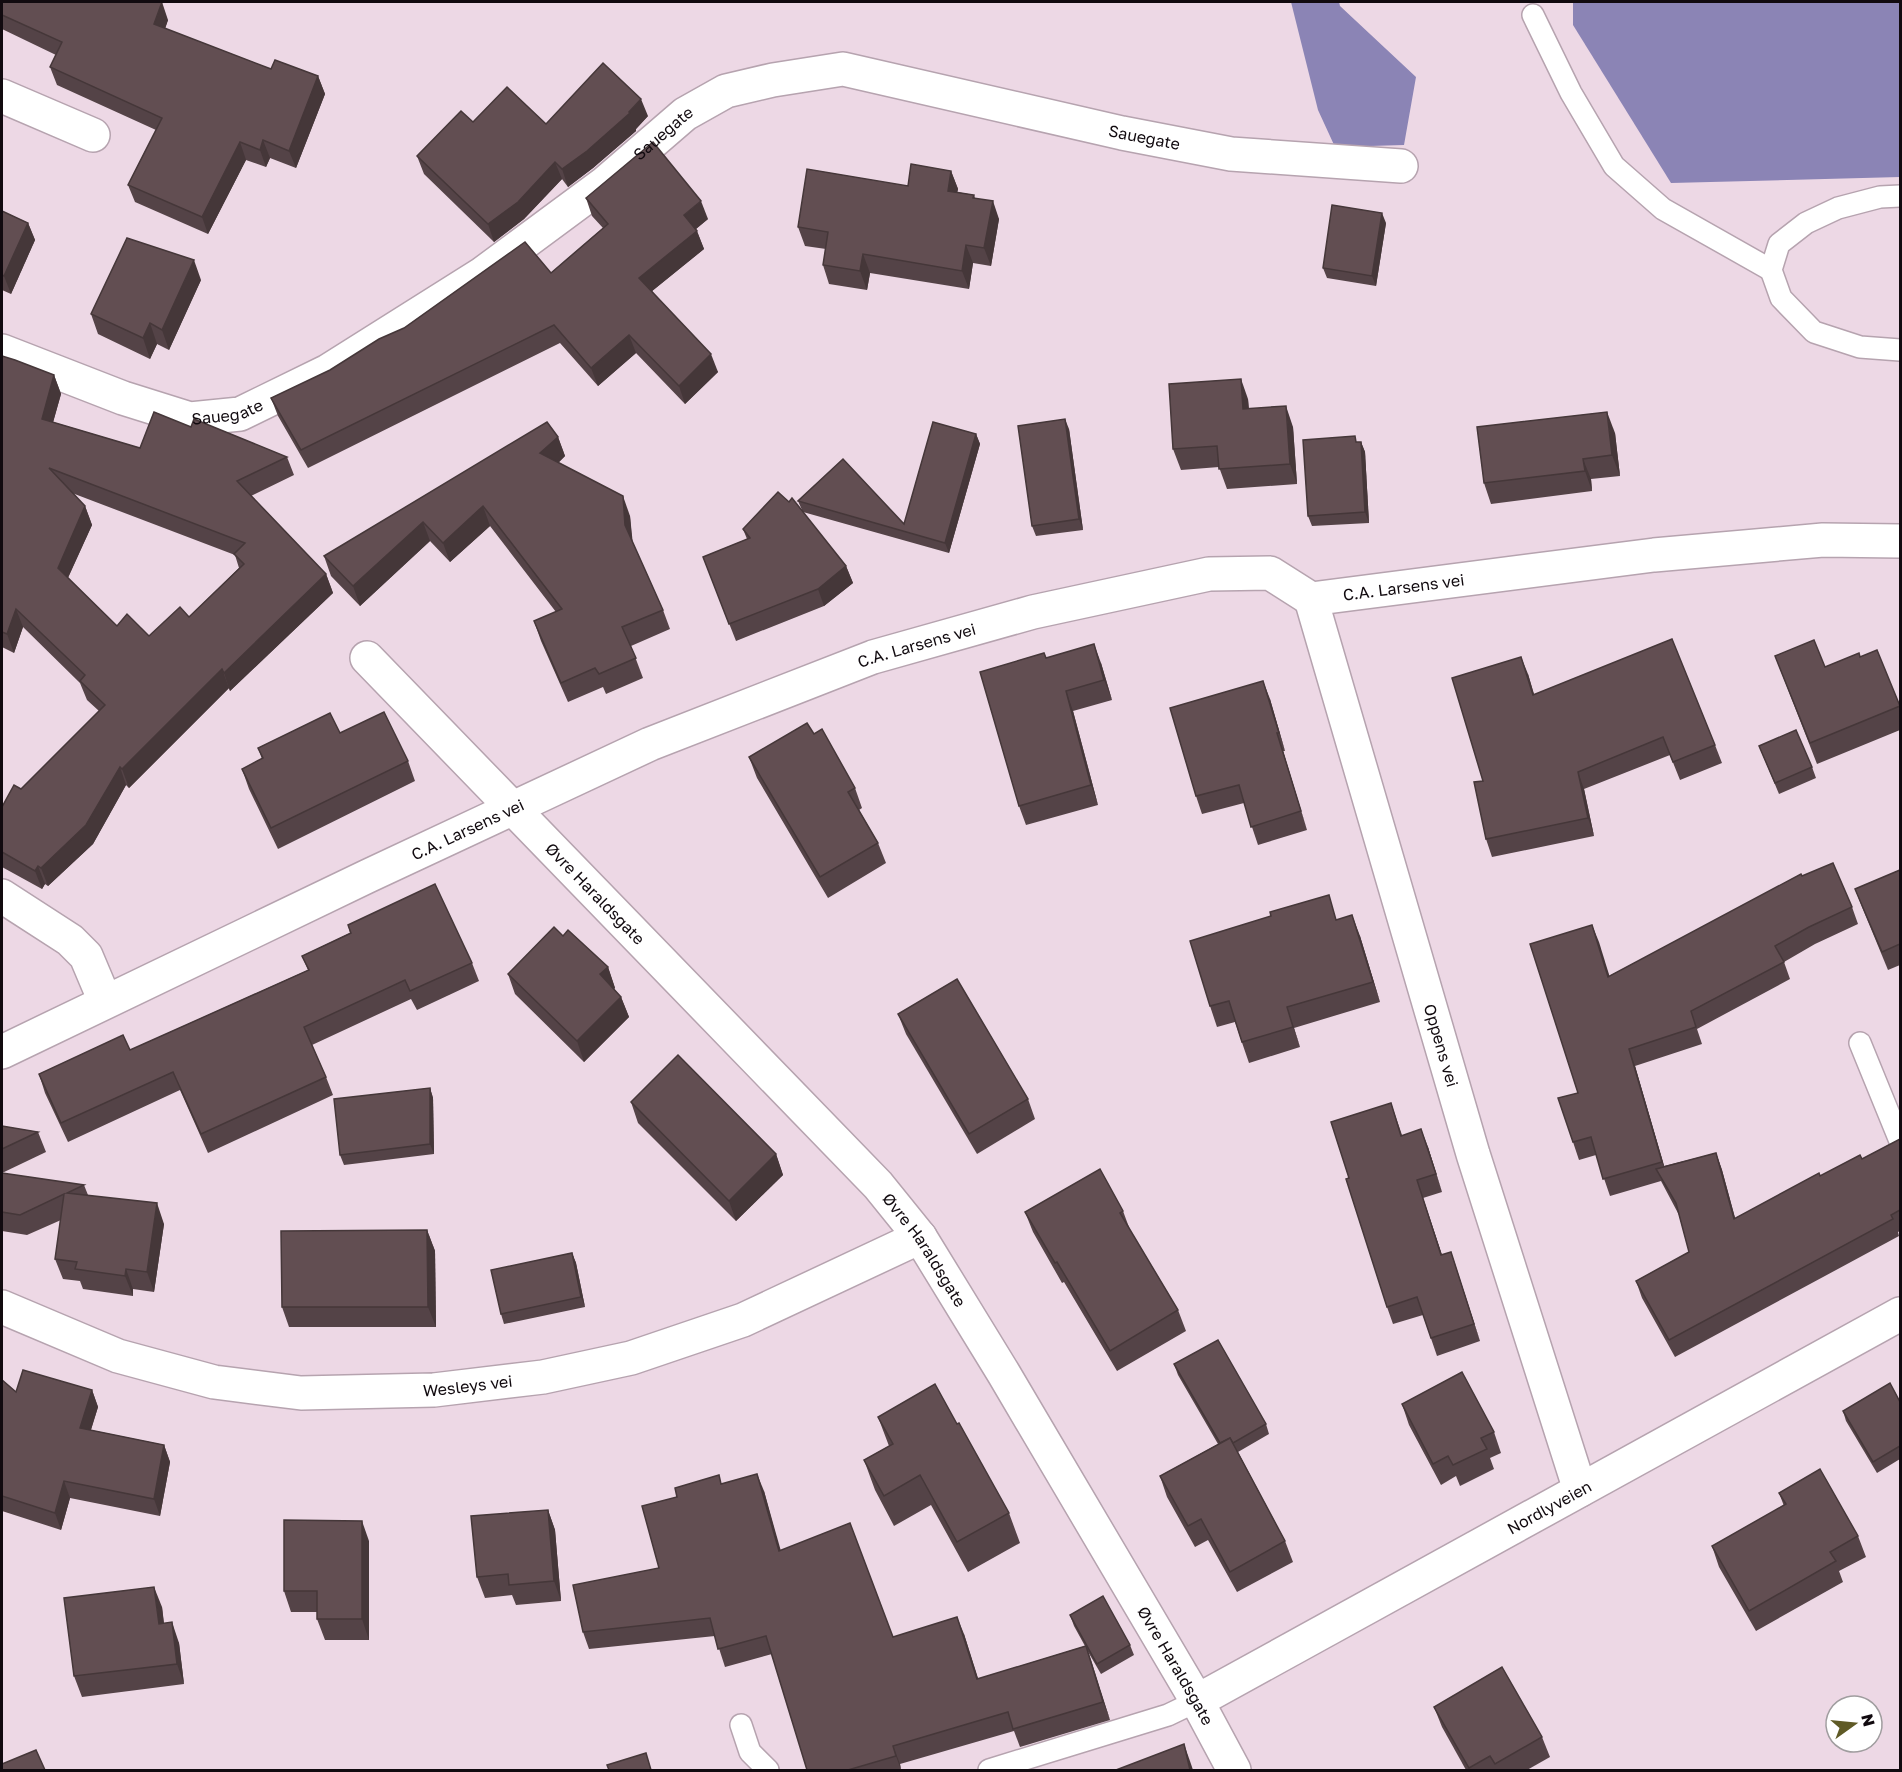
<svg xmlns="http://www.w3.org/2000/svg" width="1902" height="1772" viewBox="0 0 1902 1772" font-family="'Golos Text',sans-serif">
  <rect width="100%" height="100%" fill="#edd8e5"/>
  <g fill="#8b84b5">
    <path d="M1291,2H1339L1340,6L1416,77L1404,145L1335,147L1318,110Z"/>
    <path d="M1573,2H1900V177L1671,183L1573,25Z"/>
  </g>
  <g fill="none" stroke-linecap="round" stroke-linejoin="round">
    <g stroke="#b6a3af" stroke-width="24">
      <g id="service">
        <path d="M1533,15L1571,93L1614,166L1663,209L1771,270"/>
        <path d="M1900,196L1880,197L1838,208L1806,223L1779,244L1771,270L1781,298L1814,332L1860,347L1900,350"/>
        <path d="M1860,1043L1900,1141"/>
        <path d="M741,1725L750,1752L768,1770"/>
        <path d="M989,1770L1168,1715L1197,1701"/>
      </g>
    </g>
    <g stroke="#b6a3af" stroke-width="36">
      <g id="minor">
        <path d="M2,96L93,135"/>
        <path id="s1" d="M2,351L123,398L190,419L240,414L328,371L482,274L605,183L685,114L726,91L773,80L843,69L1122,133L1231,154L1401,166"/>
        <path id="s2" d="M1311,599L1473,1154L1580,1490"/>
        <path id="s3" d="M367,658L878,1185L920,1237L1004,1374L1197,1701L1234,1770"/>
        <path d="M2,896L70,940L86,956L105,1001"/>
        <path id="s4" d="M2,1052L368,876L650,744L873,657L1033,612L1209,574L1270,573L1311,599L1654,555L1823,540L1900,541"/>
        <path id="s5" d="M2,1307L118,1356L214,1382L301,1393L434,1390L543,1377L631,1358L743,1320L920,1237"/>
        <path id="s6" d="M1197,1701L1900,1314"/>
      </g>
    </g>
    <use href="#service" stroke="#fff" stroke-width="21"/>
    <use href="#minor" stroke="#fff" stroke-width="33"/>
  </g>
  <g fill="#544347" fill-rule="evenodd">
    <path d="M2,2L168,20L165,29L271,69L318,76L325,94L296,168L270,158L266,167L246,160L208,234L135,202L128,185L156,130L57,85L50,67L56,55L2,29Z"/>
    <path d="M648,116L636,129V131L593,168L568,187L562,179L524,219L494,242L424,174L417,156L546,124Z"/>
    <path d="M951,171L958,189L957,192L974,195L975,198L999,219L991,266L973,263L969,289L870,273L867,290L829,284L823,265L826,249L805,246L798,227Z"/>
    <path d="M586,198L708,219L696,229L704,249L652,291L718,372L685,404L636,353L598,386L560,343L308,468L278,416L271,398L551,273L603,228L592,216Z"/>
    <path d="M2,211L28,223L35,240L11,294L2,290Z"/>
    <path d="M1386,223L1376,286L1327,278L1323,268Z"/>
    <path d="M201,280L169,350L157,344L150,359L98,334L91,314Z"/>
    <path d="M2,356L54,375L61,394L53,422L140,448L191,427L287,457L294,475L251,496L326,574L333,593L230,691L229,688L129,788L126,785L93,844L48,886L45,884L42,889L2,867V807L21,789L99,711L87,700L80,683L23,627L14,653L2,647ZM72,493L235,555L239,568L189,617L149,636L117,626L68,578L92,525L85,506Z"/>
    <path d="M1248,399L1249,409L1293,427L1297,484L1227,489L1219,467L1181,470L1173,449Z"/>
    <path d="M1069,429L1083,530L1036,536L1032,526Z"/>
    <path d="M1615,433L1620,476L1591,479L1592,491L1491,504L1484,483Z"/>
    <path d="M976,434L980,444L949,553L803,512L846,566L853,583L824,606L736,641L703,557L747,539L743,529L789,502L802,510L798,501L904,524Z"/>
    <path d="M558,437L565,456L558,463L630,516L632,541L663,610L670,629L631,646L643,678L606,694L603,687L568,702L541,641L534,621L556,612L490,526L450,562L430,541L360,606L331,576L324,556Z"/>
    <path d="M1357,442H1361L1365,452L1369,523L1312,526L1308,516Z"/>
    <path d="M1775,656L1825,667L1861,657L1900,706V730L1817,764Z"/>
    <path d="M1046,657L1101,663L1112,700L1073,711L1098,805L1026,825L1019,806Z"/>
    <path d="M1528,674L1534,694L1715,745L1722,763L1680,780L1670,755L1584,789L1594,836L1492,857L1486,839L1483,781Z"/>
    <path d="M1270,699L1285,751H1283L1307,830L1258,845L1244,803L1202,814L1196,796Z"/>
    <path d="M814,734L855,788L862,808L859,810L878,843L886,863L828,898L757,778L749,757Z"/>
    <path d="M1759,746L1812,767L1816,778L1779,794Z"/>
    <path d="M258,748L408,761L415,781L278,849L249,789L242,769L262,759Z"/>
    <path d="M1900,870V965L1888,970L1862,907L1855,889Z"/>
    <path d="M1802,876L1852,907L1858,924L1815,944L1784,962L1790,979L1697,1029L1702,1044L1635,1066L1664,1166L1716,1153L1722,1170L1735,1218L1820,1176L1862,1159L1900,1139V1231L1898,1232L1899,1236L1675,1357L1642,1298L1636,1281L1689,1252L1679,1215L1661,1181L1610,1196L1596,1155L1579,1160L1573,1142L1592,925L1609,976Z"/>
    <path d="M1338,920L1360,936L1380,1002L1294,1028L1300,1047L1249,1063L1235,1022L1217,1027L1210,1006Z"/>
    <path d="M348,925L472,963L479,981L417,1010L411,999L312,1045L326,1077L333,1095L208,1153L180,1090L68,1142L45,1093L39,1074L130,1050L308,970L302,956L350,933Z"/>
    <path d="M563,936L608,967L615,988L614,989L621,997L629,1017L584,1062L515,994L508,974Z"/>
    <path d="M898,1014L1028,1099L1035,1119L977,1154L906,1034Z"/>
    <path d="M430,1088L433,1098L434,1154L344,1165L340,1155Z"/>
    <path d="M631,1102L776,1154L783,1175L736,1221L638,1123Z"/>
    <path d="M1391,1103L1402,1135L1428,1147L1442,1192L1423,1198L1442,1255L1451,1252L1480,1341L1437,1356L1423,1315L1393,1324L1387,1307L1349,1178Z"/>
    <path d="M2,1126L38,1132L46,1152L2,1173Z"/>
    <path d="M2,1173L84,1185L88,1195L164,1224L154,1292L133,1289V1296L83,1289L80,1281L63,1279L55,1259L61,1220L27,1235L2,1231Z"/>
    <path d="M1123,1211L1130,1230L1178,1310L1186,1331L1117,1371L1064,1282L1062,1283L1033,1232L1025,1212Z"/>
    <path d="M427,1230L435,1251L436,1327H289L282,1307Z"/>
    <path d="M572,1253L576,1263L585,1307L504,1324L501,1314Z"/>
    <path d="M1174,1364L1266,1424L1269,1434L1238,1452L1285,1541L1293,1562L1237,1592L1208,1540L1195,1547L1167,1497L1160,1476L1218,1444L1178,1375Z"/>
    <path d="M2,1380L16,1392L92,1390L98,1407L91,1430L164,1445L170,1462L160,1516L70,1498L61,1530L2,1511Z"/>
    <path d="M1900,1402V1459L1877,1473L1846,1421L1843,1411Z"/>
    <path d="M1402,1404L1494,1432L1501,1453L1490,1458L1494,1469L1460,1486L1456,1476L1441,1485L1409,1425Z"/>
    <path d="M878,1417L1009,1513L1020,1543L968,1572L931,1505L894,1526L875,1490L864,1460L889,1446Z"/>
    <path d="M722,1483L764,1491L780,1551L893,1637L964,1634L978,1679L1085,1646L1074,1626L1070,1615L1130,1645L1134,1655L1101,1674L1087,1650L1110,1720L1020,1747L1014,1731L900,1764L901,1770H807L772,1654L725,1667L715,1636L589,1649L583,1632L659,1568L677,1497Z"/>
    <path d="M1779,1493L1858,1536L1866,1557L1839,1571L1843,1582L1756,1631L1719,1567L1712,1546L1784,1506Z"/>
    <path d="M548,1510L555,1530L561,1601L516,1605L512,1595L485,1598L477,1577Z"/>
    <path d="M369,1541V1640H325L317,1619V1612H291L284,1591Z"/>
    <path d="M162,1607L164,1623L179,1643L184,1684L82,1697L74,1676Z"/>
    <path d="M1434,1707L1542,1737L1550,1757L1527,1770H1466L1442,1727Z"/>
  </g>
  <g fill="#453739">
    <path d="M162,2L168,20L160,42L154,24Z"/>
    <path d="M318,76L325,94L296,168L289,151Z"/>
    <path d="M641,99L648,116L636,129V131L593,168L568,187L562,169L629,112Z"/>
    <path d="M263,140L270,158L266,167L260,150Z"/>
    <path d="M240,142L246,160L208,234L202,217Z"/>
    <path d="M555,162L562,179L524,219L494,242L488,224Z"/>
    <path d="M951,171L958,189L954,209L948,191Z"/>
    <path d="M701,201L708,219L691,233L684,215Z"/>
    <path d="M993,201L999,219L991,266L984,248Z"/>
    <path d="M1382,213L1386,223L1376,286L1372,276Z"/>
    <path d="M28,223L35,240L11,294L4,276Z"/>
    <path d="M697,231L704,249L646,296L639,278Z"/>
    <path d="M966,245L973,263L969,289L962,271Z"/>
    <path d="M863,254L870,273L867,290L860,271Z"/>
    <path d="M194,260L201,280L169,350L162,330Z"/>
    <path d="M150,323L157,344L150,359L143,338Z"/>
    <path d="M629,335L636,353L598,386L591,368Z"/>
    <path d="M711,354L718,372L685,404L679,386Z"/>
    <path d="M54,375L61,394L49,437L42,419Z"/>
    <path d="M1241,379L1248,399L1250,430L1243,409Z"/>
    <path d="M1286,406L1293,427L1297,484L1290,464Z"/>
    <path d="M1607,412L1615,433L1620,476L1612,455Z"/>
    <path d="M1065,419L1069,429L1083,530L1079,519Z"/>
    <path d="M976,434L980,444L949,553L945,543Z"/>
    <path d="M558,437L565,456L548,473L540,453Z"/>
    <path d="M1361,442L1365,452L1369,523L1365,512Z"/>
    <path d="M1583,459L1591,479L1592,491L1585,471Z"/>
    <path d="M623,496L630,516L633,545L625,525Z"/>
    <path d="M85,506L92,525L64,586L58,568Z"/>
    <path d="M483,506L490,526L450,562L443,543Z"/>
    <path d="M423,522L430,541L360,606L353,586Z"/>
    <path d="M846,566L853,583L824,606L818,589Z"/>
    <path d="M326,574L333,593L230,691L224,673Z"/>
    <path d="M16,609L23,627L14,653L7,634Z"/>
    <path d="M1094,644L1101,663L1112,700L1104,680Z"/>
    <path d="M1521,657L1528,674L1539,712L1533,695Z"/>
    <path d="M222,669L229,688L129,788L122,769Z"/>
    <path d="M1263,681L1270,699L1285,751L1279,733Z"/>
    <path d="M1066,691L1073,711L1098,805L1091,785Z"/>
    <path d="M1277,733L1283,751L1307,830L1301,811Z"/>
    <path d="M120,767L126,785L93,844L48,886L41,868Z"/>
    <path d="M1578,772L1584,789L1594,836L1588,818Z"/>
    <path d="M38,866L45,884L42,889L35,871Z"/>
    <path d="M1352,915L1360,936L1380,1002L1373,982Z"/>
    <path d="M1592,925L1599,942L1615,994L1608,977Z"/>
    <path d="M608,967L615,988L607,995L600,974Z"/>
    <path d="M621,997L629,1017L584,1062L577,1041Z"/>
    <path d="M1287,1007L1294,1028L1300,1047L1293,1027Z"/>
    <path d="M1629,1049L1635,1066L1668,1179L1662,1162Z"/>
    <path d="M430,1088L433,1098L434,1154L430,1144Z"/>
    <path d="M1421,1129L1428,1147L1442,1192Z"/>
    <path d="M1716,1153L1722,1170L1740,1236L1734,1219Z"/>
    <path d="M776,1154L783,1175L736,1221L729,1201Z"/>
    <path d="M1417,1180L1448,1273L1441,1255Z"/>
    <path d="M157,1203L164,1224L154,1292L147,1272Z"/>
    <path d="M427,1230L435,1251L436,1327L428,1307Z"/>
    <path d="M1451,1252L1457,1270L1480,1341L1474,1324Z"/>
    <path d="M572,1253L576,1263L585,1307L581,1297Z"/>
    <path d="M126,1269L133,1289V1296L125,1276Z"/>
    <path d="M92,1390L98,1407L86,1445L80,1428Z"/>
    <path d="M164,1445L170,1462L160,1516L154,1499Z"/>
    <path d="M757,1474L764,1491L786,1569L779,1551Z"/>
    <path d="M64,1481L70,1498L61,1530L55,1513Z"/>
    <path d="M548,1510L555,1530L561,1601L554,1581Z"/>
    <path d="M362,1521L369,1541V1640L362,1619Z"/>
    <path d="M154,1587L162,1607L166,1644L159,1624Z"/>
    <path d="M957,1617L964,1634L984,1697L977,1679Z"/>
    <path d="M172,1622L179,1643L184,1684L177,1664Z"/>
    <path d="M1086,1646L1092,1663L1110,1720L1103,1702Z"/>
    <path d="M1184,1744L1191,1764L1193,1770H1190Z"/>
    <path d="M893,1746L900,1764L901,1770L896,1756Z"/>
  </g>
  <g fill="#624e52" stroke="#453739" stroke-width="1.5" fill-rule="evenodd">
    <path d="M2,2H162L154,24L271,69L275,60L318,76L289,151L263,140L260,150L240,142L202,217L128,185L162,118L50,67L62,42L2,15Z"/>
    <path d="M603,63L641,99L629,112L630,113L587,151L562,169L555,162L518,202L488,224L417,156L461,111L473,122L507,87L546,124Z"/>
    <path d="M653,142L701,201L684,215L697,231L639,278L711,354L679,386L629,335L591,368L554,325L301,450L271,398L330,370L379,339L404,328L525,242L551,273L608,224L586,198Z"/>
    <path d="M911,164L951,171L948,191L974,195L973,198L993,201L984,248L966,245L962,271L863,254L860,271L823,265L828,232L798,227L807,169L908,186Z"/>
    <path d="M1332,205L1382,213L1372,276L1323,268Z"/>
    <path d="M2,211L28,223L4,276L2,275Z"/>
    <path d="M127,238L194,260L162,330L150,323L143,338L91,314Z"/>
    <path d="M2,356L15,360L54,375L42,419L140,448L154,412L191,427L194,419L287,457L237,481L326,574L224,673L222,669L122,769L120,767L86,825L41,868L38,866L35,871L2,852V807L14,785L21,789L105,705L80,681L85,675L16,609L7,634L2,632ZM49,468L245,543L234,554L244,564L189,617L180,607L149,636L127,614L117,626L58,568L85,506Z"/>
    <path d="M1241,379L1243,409L1286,406L1290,464L1219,469L1217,446L1173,449L1169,384Z"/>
    <path d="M1607,412L1612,455L1583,459L1585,471L1484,483L1477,427Z"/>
    <path d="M1065,419L1079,519L1032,526L1018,426Z"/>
    <path d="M547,422L558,437L540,453L623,496L625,525L663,610L622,627L636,658L599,674L595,668L561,683L534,621L562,609L483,506L443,543L423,522L353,586L324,556Z"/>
    <path d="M933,422L976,434L945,543L798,501L843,459L904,524Z"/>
    <path d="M1355,436L1356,442H1361L1365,512L1308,516L1303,440Z"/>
    <path d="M778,492L789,502L792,498L846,566L818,589L729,624L703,557L750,538L743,529Z"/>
    <path d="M1672,639L1715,745L1673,762L1663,737L1578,772L1588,818L1486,839L1474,782L1483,781L1452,678L1521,657L1533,695Z"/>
    <path d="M1814,640L1825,667L1859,653L1860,657L1877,650L1900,706L1810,743L1775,656Z"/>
    <path d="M1094,644L1104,680L1066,691L1091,785L1019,806L980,672L1044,653L1046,658Z"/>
    <path d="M1263,681L1279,733H1277L1301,811L1251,827L1239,785L1196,796L1170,708Z"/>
    <path d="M384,712L408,761L271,828L242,769L263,758L258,748L330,713L340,733Z"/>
    <path d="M807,723L814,734L822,729L855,788L848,792L878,843L820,877L749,757Z"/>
    <path d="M1796,730L1812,767L1775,783L1759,746Z"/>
    <path d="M1833,863L1852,907L1809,927L1775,946L1784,962L1691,1011L1696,1027L1629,1049L1662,1162L1603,1179L1591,1137L1573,1142L1558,1098L1578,1093L1530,944L1592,925L1608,977L1801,874L1802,876Z"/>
    <path d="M1900,870V944L1882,952L1855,889Z"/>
    <path d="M435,884L472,963L410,991L405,980L304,1027L326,1077L201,1134L173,1072L61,1123L39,1074L123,1035L130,1050L309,970L302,956L351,933L348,925Z"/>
    <path d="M1329,895L1336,920L1352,915L1373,982L1287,1007L1293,1027L1242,1042L1229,1001L1210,1006L1190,941L1271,916L1270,912Z"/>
    <path d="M554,927L563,936L568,930L608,967L600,974L621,997L577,1041L508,974Z"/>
    <path d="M957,979L1028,1099L969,1134L898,1014Z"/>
    <path d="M678,1055L776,1154L729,1201L631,1102Z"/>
    <path d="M430,1088V1144L340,1155L334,1099Z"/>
    <path d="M1391,1103L1401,1136L1421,1129L1436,1174L1417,1180L1441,1255L1451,1252L1474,1324L1431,1338L1417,1297L1387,1307L1346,1179L1349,1178L1331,1122Z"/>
    <path d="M2,1126L38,1132L2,1149Z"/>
    <path d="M1900,1139V1210L1891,1215L1893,1219L1669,1340L1636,1281L1689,1252L1676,1203L1656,1169L1716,1153L1734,1219L1819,1173L1820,1176L1860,1155L1862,1159Z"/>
    <path d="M1100,1169L1123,1211L1120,1213L1178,1310L1110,1351L1057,1262L1055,1263L1025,1212Z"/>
    <path d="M2,1173L84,1185L67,1193L157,1203L147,1272L126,1269L125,1276L75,1269L77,1262L55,1259L64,1194L20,1215L2,1212Z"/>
    <path d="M427,1230L428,1307H282L281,1231Z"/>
    <path d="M572,1253L581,1297L501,1314L491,1270Z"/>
    <path d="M1218,1340L1266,1424L1233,1443L1230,1438L1220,1443L1174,1364Z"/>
    <path d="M23,1370L92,1390L80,1428L164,1445L154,1499L64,1481L55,1513L2,1496V1380L16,1392Z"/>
    <path d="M1462,1372L1494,1432L1481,1438L1487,1449L1453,1465L1448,1456L1433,1464L1402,1404Z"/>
    <path d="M1890,1383L1900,1402V1446L1873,1462L1843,1411Z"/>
    <path d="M935,1384L957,1424L959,1423L1009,1513L957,1542L920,1475L884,1496L864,1460L893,1444L878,1417Z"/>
    <path d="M1230,1438L1285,1541L1230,1572L1201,1519L1188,1526L1160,1476Z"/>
    <path d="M1820,1469L1858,1536L1830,1552L1836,1561L1749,1611L1712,1546L1786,1504L1779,1493Z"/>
    <path d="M757,1474L779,1551L850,1523L893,1637L957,1617L977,1679L1086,1646L1103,1702L1013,1729L1008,1712L893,1746L896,1756L848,1770H807L766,1636L718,1649L710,1618L583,1632L573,1585L659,1568L642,1506L677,1497L675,1488L719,1475L721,1484Z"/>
    <path d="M548,1510L554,1581L509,1585L508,1574L477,1577L471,1516Z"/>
    <path d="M284,1520L362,1521V1619H317V1591H284Z"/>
    <path d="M154,1587L159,1624L172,1622L177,1664L74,1676L64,1598Z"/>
    <path d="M1103,1596L1130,1645L1097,1664L1070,1615Z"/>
    <path d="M1502,1667L1542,1737L1495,1764L1490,1756L1469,1768L1434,1707Z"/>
    <path d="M1184,1744L1190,1770H1116Z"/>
    <path d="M36,1750L45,1770H2V1764Z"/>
    <path d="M646,1753L651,1770H609L607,1765Z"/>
  </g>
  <g text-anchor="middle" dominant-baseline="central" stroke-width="6" stroke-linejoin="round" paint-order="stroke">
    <g font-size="16" fill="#110a0f" stroke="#fff">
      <text stroke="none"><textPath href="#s1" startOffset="760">Sauegate</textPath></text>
      <text stroke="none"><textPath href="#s1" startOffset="1264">Sauegate</textPath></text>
      <text stroke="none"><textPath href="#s1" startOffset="238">Sauegate</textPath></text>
      <text stroke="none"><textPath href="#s4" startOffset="1506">C.A. Larsens vei</textPath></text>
      <text stroke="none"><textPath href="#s4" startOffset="1002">C.A. Larsens vei</textPath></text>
      <text stroke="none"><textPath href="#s4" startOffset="516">C.A. Larsens vei</textPath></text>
      <text stroke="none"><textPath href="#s3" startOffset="328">Øvre Haraldsgate</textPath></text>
      <text stroke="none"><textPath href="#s2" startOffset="465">Oppens vei</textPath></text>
      <text stroke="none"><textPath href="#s3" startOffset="814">Øvre Haraldsgate</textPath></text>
      <text stroke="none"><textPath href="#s5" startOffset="480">Wesleys vei</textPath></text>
      <text stroke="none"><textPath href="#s6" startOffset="402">Nordlyveien</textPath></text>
      <text stroke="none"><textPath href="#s3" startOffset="1300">Øvre Haraldsgate</textPath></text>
    </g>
  </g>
  <rect width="1902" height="1772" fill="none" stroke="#110a0f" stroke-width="6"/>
  <g transform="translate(1854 1724) rotate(75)"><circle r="28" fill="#ffffff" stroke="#a09d9f" stroke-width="1.5"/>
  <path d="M0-4.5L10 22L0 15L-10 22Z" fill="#5f5a26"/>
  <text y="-9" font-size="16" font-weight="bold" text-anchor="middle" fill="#110a0f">N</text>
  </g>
</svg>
